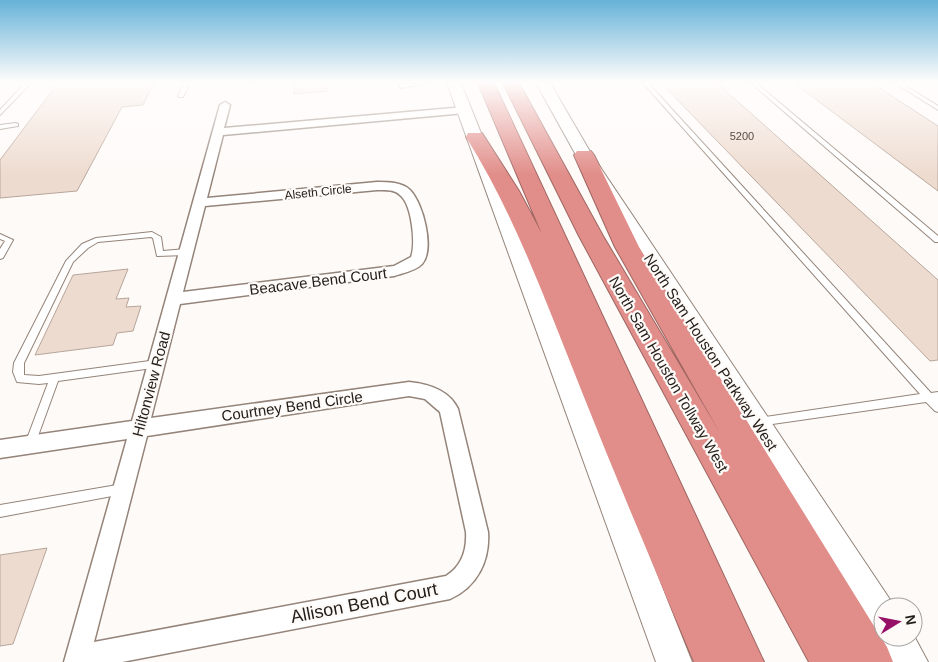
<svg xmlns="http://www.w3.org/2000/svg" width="938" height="662" viewBox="0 0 938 662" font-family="Arial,sans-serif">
  <rect width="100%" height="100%" fill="#fefaf8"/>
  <g fill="#eedbcf" stroke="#b7a59a">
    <path d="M58,83H154L143,105L122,107L77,191L0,198V160Z"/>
    <path d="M294,83H327L328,91L294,94Z"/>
    <path d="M661,83H717L938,280V360L930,361Z"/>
    <path d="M794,83H872L938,126V191Z"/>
    <path d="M128,269L116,299L129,298L126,307L141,306L133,331L117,333L113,345L35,355L73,275Z"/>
    <path d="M47,548L13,644L0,646V555Z"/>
  </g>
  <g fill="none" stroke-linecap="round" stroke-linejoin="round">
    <g stroke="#948479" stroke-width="2">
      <g id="service">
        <path d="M25,83H31L0,115V110Z"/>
        <path d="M184,83H190L183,97H179L178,96Z"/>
        <path d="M399,83H403L404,84L427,83L402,88L400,87Z"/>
        <path d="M643,83H648L931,393L938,392V412L935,411L926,402L758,426L754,425L753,422L754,419L758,418L920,394Z"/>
        <path d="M751,83H756L938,236V242H935Z"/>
        <path d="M895,83H901L938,106V110Z"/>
        <path d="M16,123L18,124V126L0,129V125Z"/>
        <path d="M152,232L161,237L163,251L186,249L190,252L186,255L157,256L153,238L151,237L98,242L88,248L73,262L24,363V375L39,376L157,360L160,361L162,364L160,367L58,381L34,447L30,449L26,447L25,444L48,383L39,384L17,382L13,372L14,363L66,261L82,244L96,238Z"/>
        <path d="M0,234L13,240L3,258L0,259V249L5,241L0,239Z"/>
        <path d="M123,484L127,485L129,489L127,493L123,494L0,517V505Z"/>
      </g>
    </g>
    <g stroke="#948479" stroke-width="3">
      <path id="minor" d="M225,102L230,105L224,128L465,107L470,110L465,113L223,135L207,198L377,182C388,182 402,182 410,190C423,203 435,249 422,264C415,271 403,273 394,276L180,304L151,418L409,382C429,384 449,390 458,409L488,532C490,561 477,587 450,599L122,662H64L127,439L0,458V440L132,421L220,105ZM377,190C385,190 394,189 400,195C412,204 416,244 411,257L394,266L183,292L205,206ZM409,396L425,399L440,412L466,532C467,550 462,566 446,576L94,642L147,436Z"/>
    </g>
    <g stroke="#948479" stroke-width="2">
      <g id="secondary">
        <path d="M447,83H461L692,662H656Z"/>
        <path d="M536,83H550L592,155L895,607H883V637H913V634L928,662H889L881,650L877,635L871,632L576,155Z"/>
      </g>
    </g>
    <g stroke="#9e6661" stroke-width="2">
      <g id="motorway">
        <path d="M478,83H494L764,662H694C656,572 618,483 582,392C547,305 516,217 466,137L468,133H482L519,191L542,234Z"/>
        <path d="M503,83H519L603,236L720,433L615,247L574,155L577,151H591L594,155L639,247L887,647L893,662H809L579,236Z"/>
      </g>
    </g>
    <use href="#service" fill="#fff" fill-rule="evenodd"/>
    <use href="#minor" fill="#fff" fill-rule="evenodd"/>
    <use href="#secondary" fill="#fff" fill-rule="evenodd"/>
    <use href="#motorway" fill="#e18d89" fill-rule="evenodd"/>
  </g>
  <linearGradient id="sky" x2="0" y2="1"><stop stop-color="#66b2d8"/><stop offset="0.47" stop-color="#fffdfc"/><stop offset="1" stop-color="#fffdfc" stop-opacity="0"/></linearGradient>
  <rect width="938" height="175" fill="url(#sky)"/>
  <g text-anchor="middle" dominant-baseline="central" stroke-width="4.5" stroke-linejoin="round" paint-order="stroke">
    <g font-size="11" fill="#564c46">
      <text x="742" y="136">5200</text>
    </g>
    <g font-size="12" fill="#231d18" stroke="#fefaf8">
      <text transform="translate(318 192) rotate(-6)">Alseth Circle</text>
    </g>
    <g font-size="15" fill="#231d18" stroke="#fefaf8">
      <text transform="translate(318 281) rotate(-7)">Beacave Bend Court</text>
      <text transform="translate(711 352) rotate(57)">North Sam Houston Parkway West</text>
      <text transform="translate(669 374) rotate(60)">North Sam Houston Tollway West</text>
      <text transform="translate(151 384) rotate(-75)">Hiltonview Road</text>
      <text transform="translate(292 406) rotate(-8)">Courtney Bend Circle</text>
    </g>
    <g font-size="18" fill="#231d18" stroke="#fefaf8">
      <text transform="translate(364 603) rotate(-11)">Allison Bend Court</text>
    </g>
  </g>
  <g transform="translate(898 622) rotate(80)"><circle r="24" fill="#fefaf8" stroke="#a6a29e"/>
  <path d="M0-4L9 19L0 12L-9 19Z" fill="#961067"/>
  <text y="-8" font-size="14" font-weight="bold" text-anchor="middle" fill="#231d18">N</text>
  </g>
</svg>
